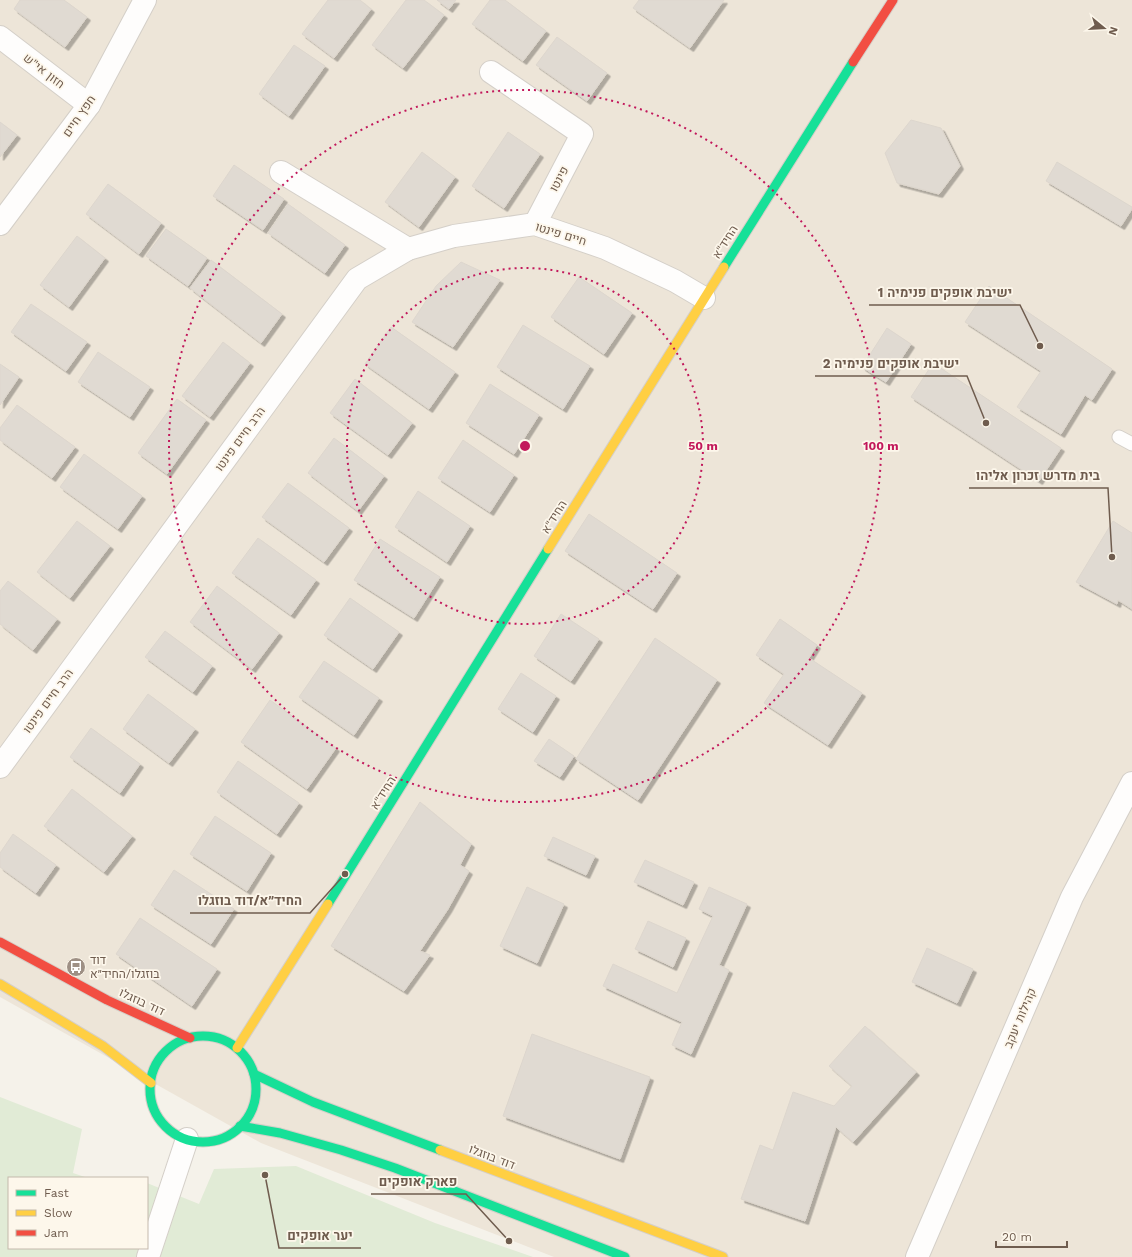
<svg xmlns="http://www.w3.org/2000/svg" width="1132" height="1257" viewBox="0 0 1132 1257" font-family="'Work Sans',Heebo,sans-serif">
  <defs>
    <filter id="shadow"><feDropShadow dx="3.5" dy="3.5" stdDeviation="0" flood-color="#0004"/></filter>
  </defs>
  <rect width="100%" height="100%" fill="#f5f2ea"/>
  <path fill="#ede5d8" d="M0,0H1132V1257H554L261,1143L0,997Z"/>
  <path fill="#e1ebd6" d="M0,1097L82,1129L73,1173L88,1178H9V1248H147V1183L199,1204L214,1169L296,1166L435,1223L533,1257H0Z"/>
  <g fill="#e0dad2" stroke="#ddd6cd" filter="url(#shadow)">
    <path d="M20,0H64L87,17L65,47L14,9Z"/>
    <path d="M328,0H360L371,9L334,58L302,34Z"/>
    <path d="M406,0H424L444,15L403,68L372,45Z"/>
    <path d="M437,0H456L449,9Z"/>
    <path d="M490,0H505L546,31L523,61L472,24Z"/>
    <path d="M639,0H724L690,48L633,8Z"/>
    <path d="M557,37L607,73L587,101L536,65Z"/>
    <path d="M294,45L325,66L289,116L259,94Z"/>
    <path d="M911,120L941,128L960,166L939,194L897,183L885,153Z"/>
    <path d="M0,122L17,135L0,157Z"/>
    <path d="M508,132L540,154L504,208L472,186Z"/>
    <path d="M422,152L455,177L419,227L385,202Z"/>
    <path d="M1057,162L1132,207V209L1121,226L1046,181Z"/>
    <path d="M234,165L284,199L263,230L213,196Z"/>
    <path d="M108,184L161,223L139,254L86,214Z"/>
    <path d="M288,204L345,245L325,273L268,233Z"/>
    <path d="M166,229L207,258L188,286L146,256Z"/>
    <path d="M77,236L105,258L69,307L40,285Z"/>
    <path d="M211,260L282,314L261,343L190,288Z"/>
    <path d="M461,262L500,280L453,347L412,322L436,286Z"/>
    <path d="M579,277L632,313L604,354L551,317Z"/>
    <path d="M989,286L1112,369L1092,400L1085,395L1061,434L1017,407L1041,371L965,322Z"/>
    <path d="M31,304L87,342L66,371L11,332Z"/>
    <path d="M523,325L590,366L563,409L497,367Z"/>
    <path d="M391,327L455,372L429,409L365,364Z"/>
    <path d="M887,328L911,344L886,382L862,367Z"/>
    <path d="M223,342L250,363L210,417L182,396Z"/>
    <path d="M98,352L150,387L130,417L78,382Z"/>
    <path d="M933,363L1061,448L1039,481L911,397Z"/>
    <path d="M0,364L19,377L0,405Z"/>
    <path d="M355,379L412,423L388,455L330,413Z"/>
    <path d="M490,384L539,415L514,454L466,423Z"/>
    <path d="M177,399L206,420L167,474L138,453Z"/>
    <path d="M17,405L75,447L52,478L0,440V428Z"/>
    <path d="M334,438L384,476L358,511L308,473Z"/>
    <path d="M463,440L514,475L490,512L438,478Z"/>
    <path d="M84,454L142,496L118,529L60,487Z"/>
    <path d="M288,483L349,528L324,562L262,517Z"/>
    <path d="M418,491L470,526L447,562L395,527Z"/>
    <path d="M589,514L677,573L653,609L565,551Z"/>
    <path d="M77,521L110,546L70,598L37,572Z"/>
    <path d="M1113,521L1132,533V609L1118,600L1117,604L1076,582Z"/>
    <path d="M258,538L316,580L291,615L232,573Z"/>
    <path d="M380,539L440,577L414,618L354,580Z"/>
    <path d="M8,581L57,619L33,650L0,624V591Z"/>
    <path d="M217,586L279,633L252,669L190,622Z"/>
    <path d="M350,598L399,632L373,669L324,635Z"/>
    <path d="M561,614L599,639L571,681L534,656Z"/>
    <path d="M780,619L817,645L809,658L862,693L828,745L764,703L784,674L756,655Z"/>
    <path d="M165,631L212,666L193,692L145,657Z"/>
    <path d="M655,638L717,680L638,800L576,759Z"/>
    <path d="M324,661L379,698L354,735L299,697Z"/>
    <path d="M521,673L556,696L533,732L498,709Z"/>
    <path d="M148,694L195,729L169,763L123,729Z"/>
    <path d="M270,700L336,748L307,789L241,742Z"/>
    <path d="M91,728L140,764L120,793L70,757Z"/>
    <path d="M549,739L574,756L560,777L534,761Z"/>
    <path d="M238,761L299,803L277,834L217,792Z"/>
    <path d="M72,789L132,836L104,872L44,826Z"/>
    <path d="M420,802L471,844L460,865L469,871L448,909L420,951L430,955L404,991L331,946Z"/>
    <path d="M215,816L271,853L247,891L190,854Z"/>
    <path d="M13,834L56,865L36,893L0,867V853Z"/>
    <path d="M553,837L595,856L586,875L544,856Z"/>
    <path d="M645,860L694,882L683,905L634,882Z"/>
    <path d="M174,870L234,909L211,944L151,905Z"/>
    <path d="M527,887L564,904L537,963L500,946Z"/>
    <path d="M709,887L747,904L719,965L729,970L691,1054L672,1045L682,1022L603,986L613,964L677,993L713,916L699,909Z"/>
    <path d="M140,918L217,969L192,1006L116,954Z"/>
    <path d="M648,921L686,938L673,967L635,949Z"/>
    <path d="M927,948L973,969L957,1003L912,982Z"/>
    <path d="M865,1026L916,1072L853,1142L836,1127L805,1221L741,1199L760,1145L773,1150L793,1092L834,1106L852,1086L829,1066Z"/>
    <path d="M532,1034L650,1077L620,1159L503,1116Z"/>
  </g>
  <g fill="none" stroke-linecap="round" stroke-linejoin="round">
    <g stroke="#d4cfc8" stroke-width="15">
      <path id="lane" d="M1119,437L1132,444"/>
    </g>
    <g stroke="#d4cfc8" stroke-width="24">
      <g id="street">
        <path d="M0,37L89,105"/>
        <path d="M491,72L582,134L535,224"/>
        <path d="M281,172L408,249"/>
        <path d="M0,224L89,105L145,0"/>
        <path d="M0,767L357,279L408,249L454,236L535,224L605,248L675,281L704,298"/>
        <path d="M148,1257L187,1139"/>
        <path d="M917,1257L1072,897L1132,783"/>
      </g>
    </g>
    <g stroke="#d5cfc8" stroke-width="11">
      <g id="fast">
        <path d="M724,267L853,62"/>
        <path d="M328,904L548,549"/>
        <circle cx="203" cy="1089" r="53"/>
        <path d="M254,1074L313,1102L440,1150"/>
        <path d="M240,1126L280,1133L341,1150L395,1168L625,1257"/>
      </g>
    </g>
    <g stroke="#d5cfc8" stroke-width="11">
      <g id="slow">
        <path d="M548,549L724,267"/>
        <path d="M0,984L103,1046L151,1083"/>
        <path d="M237,1048L328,904"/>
        <path d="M440,1150L723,1257"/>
      </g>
    </g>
    <g stroke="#d5cfc8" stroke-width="11">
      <g id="jam">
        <path d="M853,62L893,0"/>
        <path d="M0,942L107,1000L190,1038"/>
      </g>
    </g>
    <use href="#lane" stroke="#fefdfc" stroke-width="13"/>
    <use href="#street" stroke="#fefdfc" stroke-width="22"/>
    <use href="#fast" stroke="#16e098" stroke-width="9"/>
    <use href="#slow" stroke="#ffcf43" stroke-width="9"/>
    <use href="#jam" stroke="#f24e42" stroke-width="9"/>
  </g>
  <g fill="none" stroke="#c2185b" stroke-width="2" stroke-dasharray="2 4">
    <circle cx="525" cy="446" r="178"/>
    <circle cx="525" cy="446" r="356"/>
  </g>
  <defs>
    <g id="bus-disc" transform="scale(1)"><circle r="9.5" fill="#9e9085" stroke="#fdf7eb"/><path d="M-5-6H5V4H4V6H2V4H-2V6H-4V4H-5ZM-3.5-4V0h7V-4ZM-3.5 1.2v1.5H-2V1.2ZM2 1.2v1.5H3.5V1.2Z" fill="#fff"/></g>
  </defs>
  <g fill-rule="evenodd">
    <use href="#bus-disc" x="76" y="967"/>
  </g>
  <g text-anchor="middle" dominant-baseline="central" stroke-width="3.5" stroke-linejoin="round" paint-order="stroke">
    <g font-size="12" fill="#6f5c4e" stroke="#fdf7eb">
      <text transform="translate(44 71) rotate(38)">חזון אי"ש</text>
      <text transform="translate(79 116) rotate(-55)">חפץ חיים</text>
      <text transform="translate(559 179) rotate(-62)">פינטו</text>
      <text transform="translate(561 234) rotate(17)">חיים פינטו</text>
      <text transform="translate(725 242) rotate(-58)">החיד"א</text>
      <text transform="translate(240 439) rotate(-54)">הרב חיים פינטו</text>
      <text transform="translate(554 517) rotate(-58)">החיד"א</text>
      <text transform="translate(48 701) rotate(-54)">הרב חיים פינטו</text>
      <text transform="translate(383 793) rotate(-58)">החיד"א</text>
      <text transform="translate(142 1002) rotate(25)">דוד בוזגלו</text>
      <text transform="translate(1020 1018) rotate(-67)">קהילות יעקב</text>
      <text transform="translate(492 1157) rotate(21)">דוד בוזגלו</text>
    </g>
    <g font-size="12" fill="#6f5c4e" stroke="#fdf7eb" text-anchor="start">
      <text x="90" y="960">דוד<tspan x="90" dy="14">בוזגלו/החיד״א</tspan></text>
    </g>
  </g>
  <circle cx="525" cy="446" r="6" fill="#c2185b" stroke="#fdf7eb" stroke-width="2"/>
  <g font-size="12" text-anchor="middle" font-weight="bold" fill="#c2185b" stroke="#fdf7eb" stroke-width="3.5" stroke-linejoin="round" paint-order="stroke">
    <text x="703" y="450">50 m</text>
    <text x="881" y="450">100 m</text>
  </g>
  <path fill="none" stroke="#6f5c4e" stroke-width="1.5" d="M1040 346L1020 305H869M986 423L967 376H815M1112 557L1108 488H969M345 874L310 913H190M509 1241L466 1194H371M265 1175L279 1248H361"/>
  <g fill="#6f5c4e" stroke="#fdf7eb" stroke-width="1.5">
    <circle cx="1040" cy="346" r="4"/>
    <circle cx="986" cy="423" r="4"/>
    <circle cx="1112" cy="557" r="4"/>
    <circle cx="345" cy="874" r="4"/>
    <circle cx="509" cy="1241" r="4"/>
    <circle cx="265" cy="1175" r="4"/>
  </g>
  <g font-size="13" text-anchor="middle" font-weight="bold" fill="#6f5c4e" stroke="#fdf7eb" stroke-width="3.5" stroke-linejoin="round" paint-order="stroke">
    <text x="945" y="297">ישיבת אופקים פנימיה 1</text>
    <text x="891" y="368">ישיבת אופקים פנימיה 2</text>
    <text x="1038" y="480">בית מדרש זכרון אליהו</text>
    <text x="250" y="905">החיד״א/דוד בוזגלו</text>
    <text x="418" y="1186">פארק אופקים</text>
    <text x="320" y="1240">יער אופקים</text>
  </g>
  <rect x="8" y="1177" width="140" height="72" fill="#fdf7eb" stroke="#c4b9ac"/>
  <rect x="16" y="1190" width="20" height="6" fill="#16e098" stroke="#c4b9ac"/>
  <text x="44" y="1197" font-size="12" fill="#6f5c4e">Fast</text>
  <rect x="16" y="1210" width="20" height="6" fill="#ffcf43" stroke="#c4b9ac"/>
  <text x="44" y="1217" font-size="12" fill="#6f5c4e">Slow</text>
  <rect x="16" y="1230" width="20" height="6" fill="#f24e42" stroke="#c4b9ac"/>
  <text x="44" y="1237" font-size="12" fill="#6f5c4e">Jam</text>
  <g transform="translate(1104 28) rotate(108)" stroke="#fdf7eb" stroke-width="3" paint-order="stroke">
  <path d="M0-3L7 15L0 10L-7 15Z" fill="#6f5c4e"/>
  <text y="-6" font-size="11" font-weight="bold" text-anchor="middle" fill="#6f5c4e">N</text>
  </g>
  <path d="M996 1241v6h71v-6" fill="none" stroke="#6f5c4e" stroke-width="2"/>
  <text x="1002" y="1241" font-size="12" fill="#6f5c4e" stroke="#fdf7eb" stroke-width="3" paint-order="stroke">20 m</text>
</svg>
